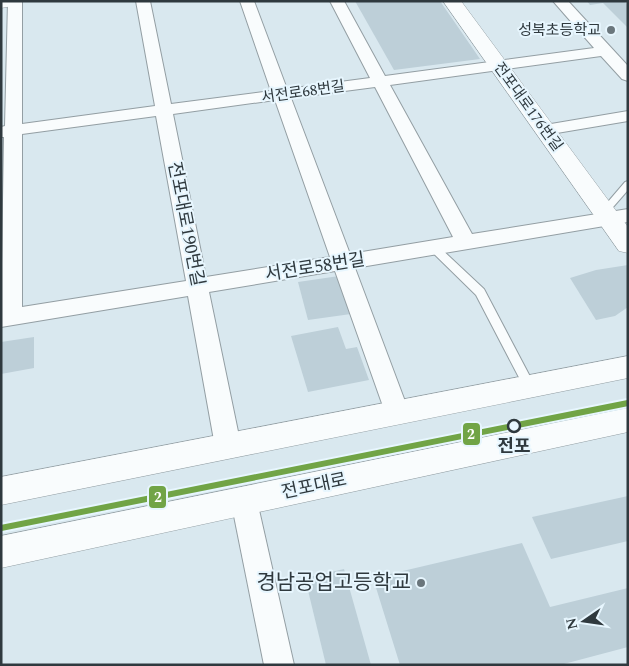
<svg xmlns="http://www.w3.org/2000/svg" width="629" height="666" viewBox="0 0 629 666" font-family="Spectral,'Noto Sans KR',serif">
  <rect width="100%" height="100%" fill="#d9e8ef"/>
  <g fill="#bdcfd8">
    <path d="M355,1H440L480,59L394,70Z"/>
    <path d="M587,1H624L628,5V28L603,3L590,5Z"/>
    <path d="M628,265V307L615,316L596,320L570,278L596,270Z"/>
    <path d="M339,276L351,314L308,320L298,282Z"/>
    <path d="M338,327L346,349L357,347L369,380L308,392L291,336Z"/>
    <path d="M34,337V368L1,374V342Z"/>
    <path d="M628,496V541L551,559L532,517Z"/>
    <path d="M522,543L550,607L628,588V647L560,665H400L373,578Z"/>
    <path d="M344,569L371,665H326L305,578Z"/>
  </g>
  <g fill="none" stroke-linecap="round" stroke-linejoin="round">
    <g stroke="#939ea3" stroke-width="2">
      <g id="lane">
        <path d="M628,181V190L607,214H601L599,212L601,210L625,182Z"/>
        <path d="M433,244L437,245L484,289L535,386L533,389H525L476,295L429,249L428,247L429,245Z"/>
      </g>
    </g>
    <g stroke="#939ea3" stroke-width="2">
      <g id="street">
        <path d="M8,1H22V124L155,106L136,1H150L171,104L271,91L240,1H254L287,89L370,78L330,1H344L385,76L594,48L553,1H568L628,66V81L622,79L601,56L390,85L472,234L628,209V222L355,268L409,412L406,419L397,422L388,419L385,412L335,271L209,292L241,446L237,454L228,457L219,454L215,446L188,296L1,327L4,137H1V127L5,126ZM375,87L453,237L350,254L291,98ZM275,100L330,257L206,277L173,114ZM156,116L186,281L22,307V134Z"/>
        <path d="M628,111V121L545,135L539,134L536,130L539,126L545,125Z"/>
        <path d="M244,489L253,493L257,501L294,665H264L231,501L235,493Z"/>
      </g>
    </g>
    <g stroke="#939ea3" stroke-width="1">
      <g id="secondary">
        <path d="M1,1H22L19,5L1,8Z"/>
        <path d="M443,1H461L628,227V253L619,251Z"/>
        <path d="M628,356V378L1,505V477Z"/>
        <path d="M628,408V432L1,568V536Z"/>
      </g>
    </g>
    <use href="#lane" fill="#f9fcfd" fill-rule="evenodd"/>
    <use href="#street" fill="#f9fcfd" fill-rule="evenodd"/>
    <use href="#secondary" fill="#f9fcfd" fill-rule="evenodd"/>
    <g stroke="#e7f6fe" stroke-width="10">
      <path id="metro-1" d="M1,528L628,403"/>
    </g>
    <use href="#metro-1" stroke="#71a446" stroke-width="6"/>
  </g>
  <g fill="#6a767c" stroke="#e7f6fe" stroke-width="2">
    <circle cx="611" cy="30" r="5"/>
    <circle cx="421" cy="583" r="5"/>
  </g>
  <circle fill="#e7f6fe" stroke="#2f393e" stroke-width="2.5" cx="514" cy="426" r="6"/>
  <g text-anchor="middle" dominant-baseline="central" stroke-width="4" stroke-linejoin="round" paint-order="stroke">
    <g font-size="15" fill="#2f393e" stroke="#e7f6fe" text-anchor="end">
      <text x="601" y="30">성북초등학교</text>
    </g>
    <g font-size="15" fill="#2f393e" stroke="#e7f6fe">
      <text transform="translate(303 92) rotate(-8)">서전로68번길</text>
      <text transform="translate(528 107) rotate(54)">전포대로176번길</text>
    </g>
    <g font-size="18" fill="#2f393e" stroke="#e7f6fe">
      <text transform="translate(186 224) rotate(79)">전포대로190번길</text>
      <text transform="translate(315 267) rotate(-9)">서전로58번길</text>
      <text transform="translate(314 486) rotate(-12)">전포대로</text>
    </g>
    <g font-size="18" font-weight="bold" fill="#2f393e" stroke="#e7f6fe">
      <text x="514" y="446">전포</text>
    </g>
    <g font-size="21" fill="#2f393e" stroke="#e7f6fe" text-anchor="end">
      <text x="411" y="583">경남공업고등학교</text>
    </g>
  </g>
  <g stroke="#e7f6fe" stroke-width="2">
    <rect x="462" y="422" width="19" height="24" rx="5" fill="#71a446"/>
    <rect x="148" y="485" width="19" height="24" rx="5" fill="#71a446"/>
  </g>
  <g font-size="14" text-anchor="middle" font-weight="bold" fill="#fff">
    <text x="471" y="439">2</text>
    <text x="158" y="502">2</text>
  </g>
  <rect width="629" height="666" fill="none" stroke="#2f393e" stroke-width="5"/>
  <g transform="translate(584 621) rotate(257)" stroke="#e7f6fe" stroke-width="4" paint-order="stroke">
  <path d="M0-4L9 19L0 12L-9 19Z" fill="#2f393e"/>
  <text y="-8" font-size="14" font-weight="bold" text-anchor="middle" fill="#2f393e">N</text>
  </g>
</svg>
